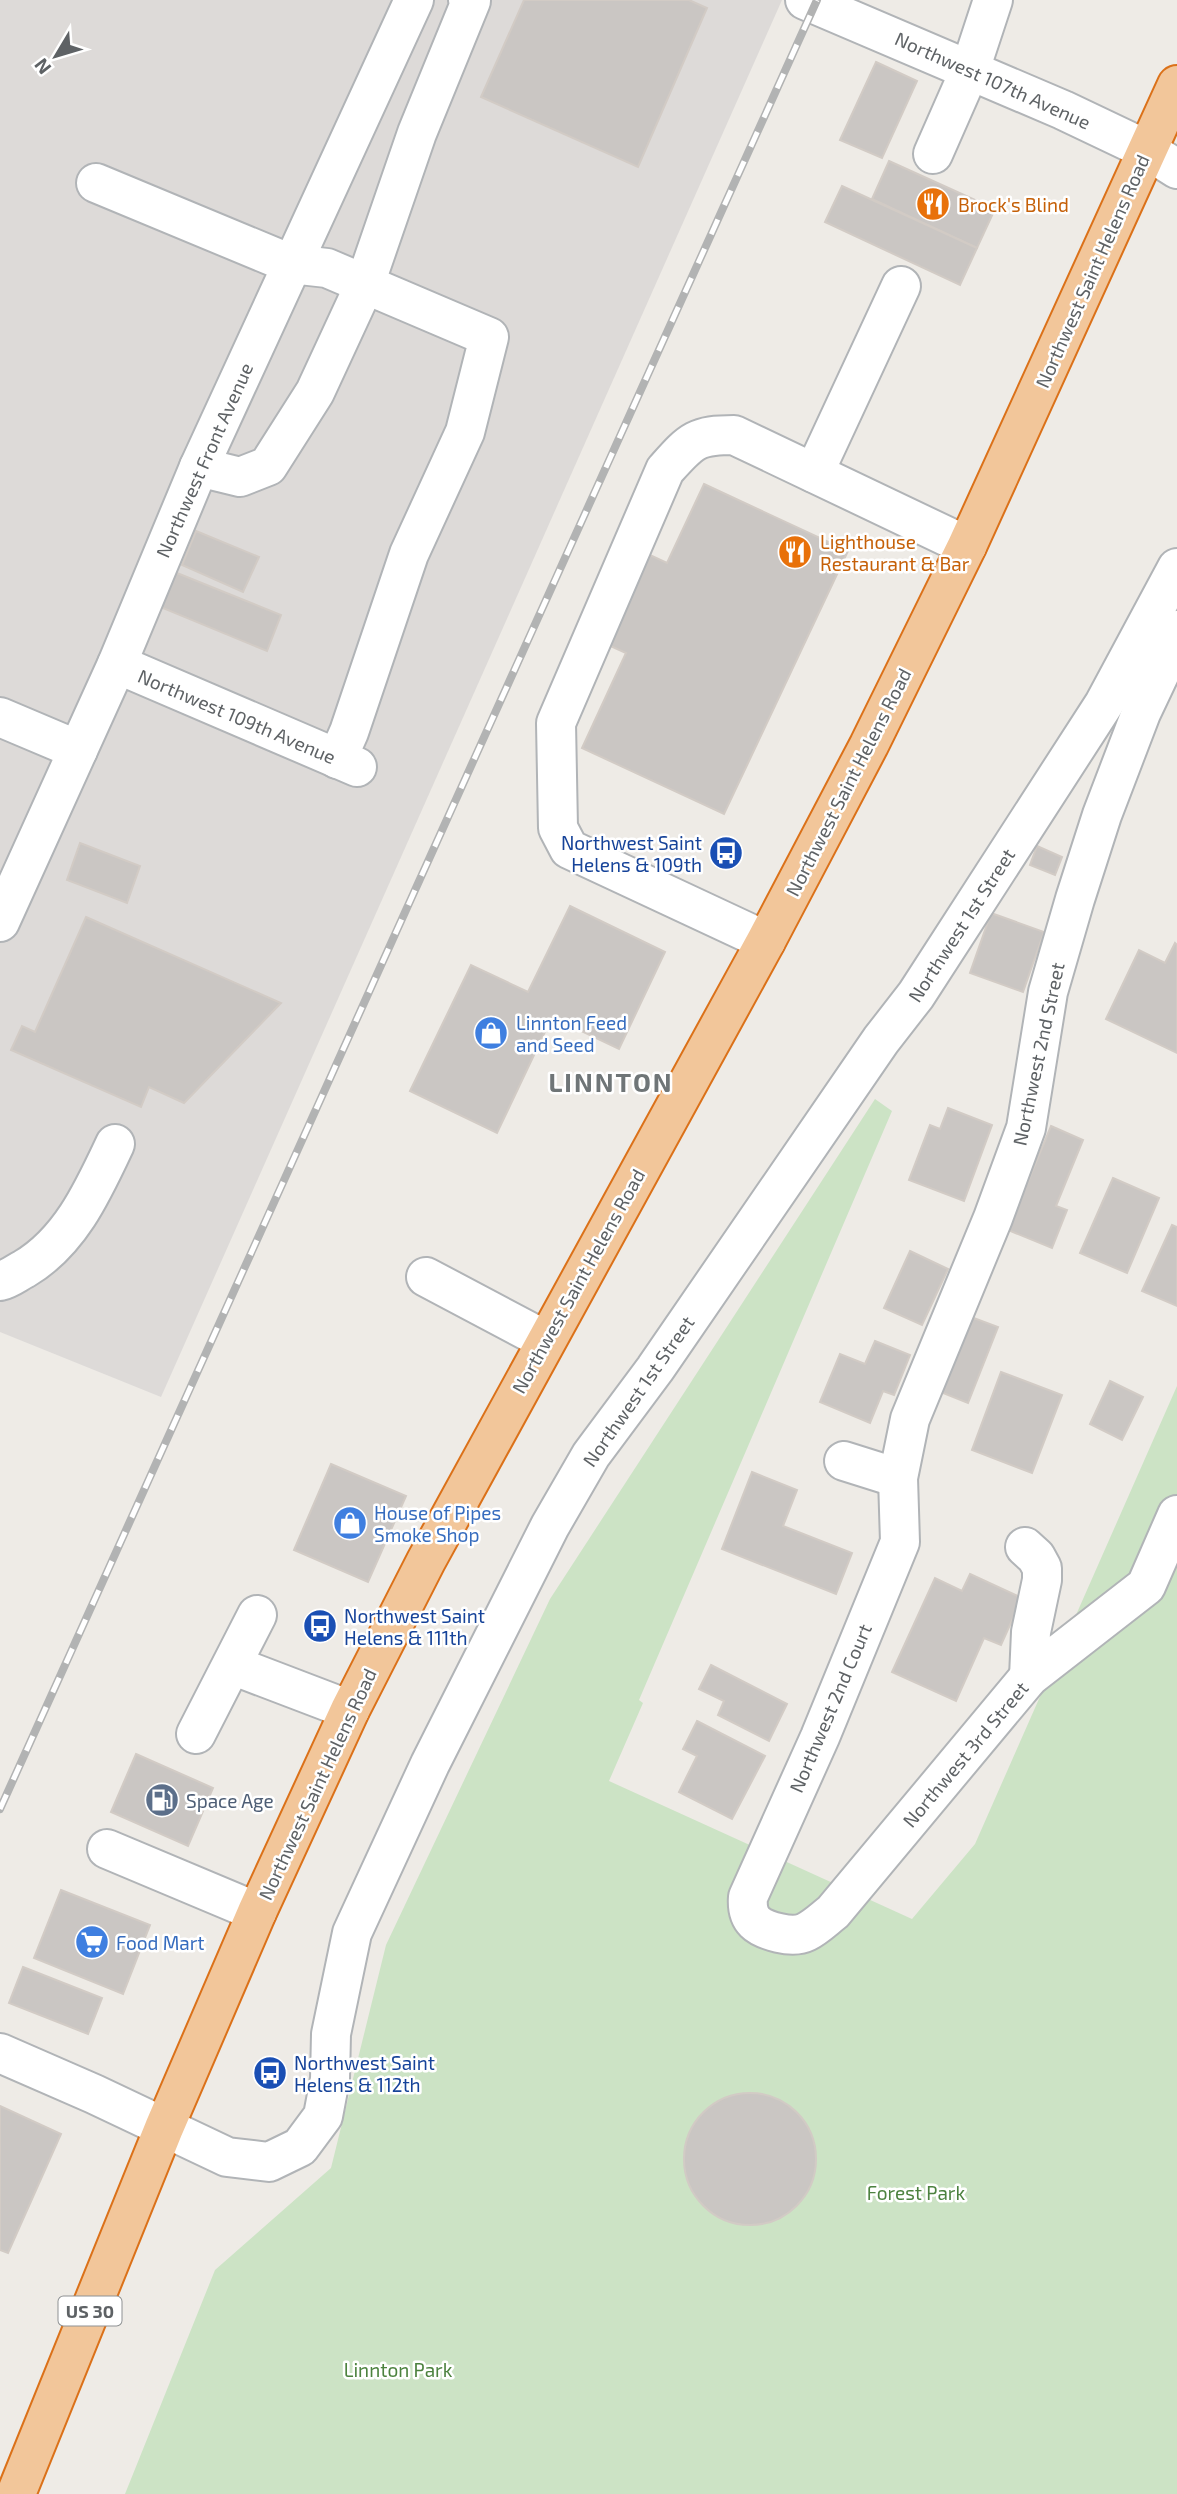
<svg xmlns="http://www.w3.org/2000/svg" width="1177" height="2494" viewBox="0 0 1177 2494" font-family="'Exo 2',sans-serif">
  <rect width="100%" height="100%" fill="#eeebe6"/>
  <path fill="#dddad8" d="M0,0H782L161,1397L0,1332Z"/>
  <path fill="#cce3c5" d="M875,1099L892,1111L639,1700L643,1703L609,1781L912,1919L975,1844L1177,1386V2494H125L215,2270L331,2168L386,1945L550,1599Z"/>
  <g fill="#cac6c3" stroke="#d2cbc5" stroke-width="2">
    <path d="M524,0H689L707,8L638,167L481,97Z"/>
    <path d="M876,62L917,81L882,158L840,140Z"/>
    <path d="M889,161L995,209L977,248L872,199Z"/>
    <path d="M842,186L977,248L960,285L825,222Z"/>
    <path d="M704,484L848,551L724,814L582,748L626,653L606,644L648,554L667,563Z"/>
    <path d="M196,531L259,557L243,592L182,565Z"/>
    <path d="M172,571L281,615L267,651L158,606Z"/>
    <path d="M80,843L140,866L127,903L67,880Z"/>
    <path d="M1037,846L1062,857L1055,875L1030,865Z"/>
    <path d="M570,906L665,952L619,1049L552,1017L497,1133L410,1091L471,965L528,992Z"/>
    <path d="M991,913L1044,932L1023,992L970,973Z"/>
    <path d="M86,917L281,1003L184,1103L149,1087L141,1107L11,1050L22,1026L35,1032Z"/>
    <path d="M1175,943L1177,945V1053L1106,1019L1139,950L1165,963Z"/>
    <path d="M948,1108L992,1125L964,1201L909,1180L930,1125L940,1129Z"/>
    <path d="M1051,1126L1083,1140L1056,1206L1067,1210L1052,1248L1008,1230Z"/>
    <path d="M1113,1178L1159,1198L1127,1273L1080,1253Z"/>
    <path d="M1172,1225L1177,1227V1306L1142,1291Z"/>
    <path d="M910,1251L948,1269L922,1325L884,1308Z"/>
    <path d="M963,1314L998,1327L968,1403L933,1389Z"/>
    <path d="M875,1341L910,1355L894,1395L883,1391L870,1423L820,1402L840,1354L865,1364Z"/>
    <path d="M1001,1372L1062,1395L1032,1473L972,1450Z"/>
    <path d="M1110,1381L1143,1397L1122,1440L1090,1424Z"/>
    <path d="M331,1464L406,1496L368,1582L294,1550Z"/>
    <path d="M752,1472L797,1490L783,1526L852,1553L836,1594L722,1549Z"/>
    <path d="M970,1574L1022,1598L1001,1645L984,1638L956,1701L892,1672L935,1578L962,1591Z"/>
    <path d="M711,1665L787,1704L769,1741L718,1715L724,1701L699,1689Z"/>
    <path d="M697,1721L765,1756L732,1819L679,1792L697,1756L683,1749Z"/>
    <path d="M136,1754L213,1788L188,1846L111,1812Z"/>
    <path d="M61,1890L150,1925L123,1994L34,1958Z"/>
    <path d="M23,1967L102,1998L88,2034L9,2003Z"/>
    <circle cx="750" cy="2159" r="66"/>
    <path d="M0,2106L61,2134L8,2253L0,2250Z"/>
  </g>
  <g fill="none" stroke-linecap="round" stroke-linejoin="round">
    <g stroke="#b1b4b7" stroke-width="42">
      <g id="minor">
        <path d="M805,0L1063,110L1147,150L1177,169"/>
        <path d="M933,154L970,70L993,0"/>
        <path d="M96,183L291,264L327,268L489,337L465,432L409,554L349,732L337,759"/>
        <path d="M199,467L240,477L268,466L315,392L365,284L417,133L471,1L468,0"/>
        <path d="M814,473L901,286"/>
        <path d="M1177,630L1167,658L1141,713L1102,815L1075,899L1048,992L1026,1128L993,1218L910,1419L898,1478L900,1542L820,1737L748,1897C746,1921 758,1928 779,1933C788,1935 798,1936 806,1932C816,1927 824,1919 833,1912L1029,1677L1146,1586L1177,1515"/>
        <path d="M117,664L357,767"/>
        <path d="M0,717L78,750"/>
        <path d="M0,922L117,664L199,467L414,0"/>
        <path d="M766,941L569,849L558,828L556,723L665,470C691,441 695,435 734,435L967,546"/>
        <path d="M426,1277L545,1340"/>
        <path d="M0,1281C9,1279 16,1273 24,1269C70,1242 93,1191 115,1144"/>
        <path d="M844,1461L898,1478"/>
        <path d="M1025,1547L1036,1557L1042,1568V1580L1031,1632L1029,1677"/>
        <path d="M232,1665L350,1710"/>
        <path d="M196,1734L257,1615"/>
        <path d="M107,1849L257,1912"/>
        <path d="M0,2053L94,2094L227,2157L269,2162L300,2147L323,2116L330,2079L331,2034L352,1933L430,1764L550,1526L591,1455L655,1369L881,1040L916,995L1104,704L1177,568"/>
      </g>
    </g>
    <g stroke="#db7119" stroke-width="42">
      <path id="highway" d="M16,2494L164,2128L257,1912L350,1710L426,1561L766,941L869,745L967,546L1177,85"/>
    </g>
    <use href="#minor" stroke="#fff" stroke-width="38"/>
    <use href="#highway" stroke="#f2c69a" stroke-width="38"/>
    <g stroke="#b2b3b3" stroke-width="8">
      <path id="rail" d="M0,1809L817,0"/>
    </g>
    <use href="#rail" stroke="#fff" stroke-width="5" stroke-dasharray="16" stroke-linecap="butt"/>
  </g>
  <defs>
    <g id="restaurant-disc" transform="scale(1.75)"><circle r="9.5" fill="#e8710a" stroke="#fff"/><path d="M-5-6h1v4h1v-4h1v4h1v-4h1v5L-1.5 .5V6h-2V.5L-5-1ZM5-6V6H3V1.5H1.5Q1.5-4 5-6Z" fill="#fff"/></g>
    <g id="bus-disc" transform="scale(1.75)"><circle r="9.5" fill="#1a4fb4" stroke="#fff"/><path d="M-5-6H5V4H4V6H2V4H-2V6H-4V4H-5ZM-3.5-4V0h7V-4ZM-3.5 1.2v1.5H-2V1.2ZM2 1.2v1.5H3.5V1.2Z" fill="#fff"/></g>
    <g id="shop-disc" transform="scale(1.75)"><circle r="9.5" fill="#3f7fe0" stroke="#fff"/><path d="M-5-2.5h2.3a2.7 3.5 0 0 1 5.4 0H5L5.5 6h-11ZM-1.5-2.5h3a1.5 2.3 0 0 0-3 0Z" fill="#fff"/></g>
    <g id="fuel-disc" transform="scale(1.75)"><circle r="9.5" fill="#5c6f8a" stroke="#fff"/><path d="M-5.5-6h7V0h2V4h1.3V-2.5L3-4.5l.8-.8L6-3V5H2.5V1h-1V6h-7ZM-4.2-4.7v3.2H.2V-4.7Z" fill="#fff"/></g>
    <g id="supermarket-disc" transform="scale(1.75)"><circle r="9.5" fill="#3f7fe0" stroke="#fff"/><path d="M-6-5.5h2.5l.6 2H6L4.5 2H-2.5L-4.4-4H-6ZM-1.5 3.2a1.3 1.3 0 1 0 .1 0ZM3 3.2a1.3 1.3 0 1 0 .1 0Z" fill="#fff"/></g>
  </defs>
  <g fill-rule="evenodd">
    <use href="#restaurant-disc" x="933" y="204"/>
    <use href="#restaurant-disc" x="795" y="552"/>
    <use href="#bus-disc" x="726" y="853"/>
    <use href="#shop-disc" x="491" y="1033"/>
    <use href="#shop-disc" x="350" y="1523"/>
    <use href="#bus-disc" x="320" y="1626"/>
    <use href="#fuel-disc" x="162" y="1800"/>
    <use href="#supermarket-disc" x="92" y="1942"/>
    <use href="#bus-disc" x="270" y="2073"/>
  </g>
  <g text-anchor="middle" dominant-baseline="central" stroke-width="5" stroke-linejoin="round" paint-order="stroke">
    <rect fill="#fff" stroke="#8e9193" stroke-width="2" x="58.5" y="2296.5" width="63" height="29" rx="5"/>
    <g font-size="18" font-weight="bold" fill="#5e6265">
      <text x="90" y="2311">US 30</text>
    </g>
    <g font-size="19" fill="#5e6265" stroke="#fff">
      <text transform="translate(993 80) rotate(24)">Northwest 107th Avenue</text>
      <text transform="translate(1092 271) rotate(-66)">Northwest Saint Helens Road</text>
      <text transform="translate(204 460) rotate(-66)">Northwest Front Avenue</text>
      <text transform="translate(237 716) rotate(23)">Northwest 109th Avenue</text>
      <text transform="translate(848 782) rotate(-63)">Northwest Saint Helens Road</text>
      <text transform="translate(961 925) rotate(-57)">Northwest 1st Street</text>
      <text transform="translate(1038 1054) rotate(-78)">Northwest 2nd Street</text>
      <text transform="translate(578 1281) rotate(-61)">Northwest Saint Helens Road</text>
      <text transform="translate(638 1391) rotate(-55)">Northwest 1st Street</text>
      <text transform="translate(830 1708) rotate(-67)">Northwest 2nd Court</text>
      <text transform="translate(965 1754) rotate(-50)">Northwest 3rd Street</text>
      <text transform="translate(317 1784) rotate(-65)">Northwest Saint Helens Road</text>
    </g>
    <g font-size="19" fill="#c56008" stroke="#fff" text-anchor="start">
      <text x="958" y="204">Brock's Blind</text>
      <text x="820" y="541">Lighthouse<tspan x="820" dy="22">Restaurant &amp; Bar</tspan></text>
    </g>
    <g font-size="19" fill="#164399" stroke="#fff" text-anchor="start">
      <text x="702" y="842" text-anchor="end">Northwest Saint<tspan x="702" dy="22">Helens &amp; 109th</tspan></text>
      <text x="344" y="1615">Northwest Saint<tspan x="344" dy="22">Helens &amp; 111th</tspan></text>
      <text x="294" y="2062">Northwest Saint<tspan x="294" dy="22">Helens &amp; 112th</tspan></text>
    </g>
    <g font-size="19" fill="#366cbe" stroke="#fff" text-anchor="start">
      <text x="516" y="1022">Linnton Feed<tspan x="516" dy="22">and Seed</tspan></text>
      <text x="374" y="1512">House of Pipes<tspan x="374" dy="22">Smoke Shop</tspan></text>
      <text x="116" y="1942">Food Mart</text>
    </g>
    <g font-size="19" fill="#4e5e75" stroke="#fff" text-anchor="start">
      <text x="186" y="1800">Space Age</text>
    </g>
    <g font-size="19" fill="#4c823f" stroke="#fff">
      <text x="916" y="2192">Forest Park</text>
      <text x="398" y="2369">Linnton Park</text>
    </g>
    <g font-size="26" font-weight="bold" letter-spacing="2" fill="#6f7577" stroke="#fff">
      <text x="611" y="1081">LINNTON</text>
    </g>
  </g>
  <g transform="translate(56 56) rotate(232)" stroke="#ffffff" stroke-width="5" paint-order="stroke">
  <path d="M0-5L12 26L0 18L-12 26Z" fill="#5e6265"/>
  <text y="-10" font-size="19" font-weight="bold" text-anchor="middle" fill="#5e6265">N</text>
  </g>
</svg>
